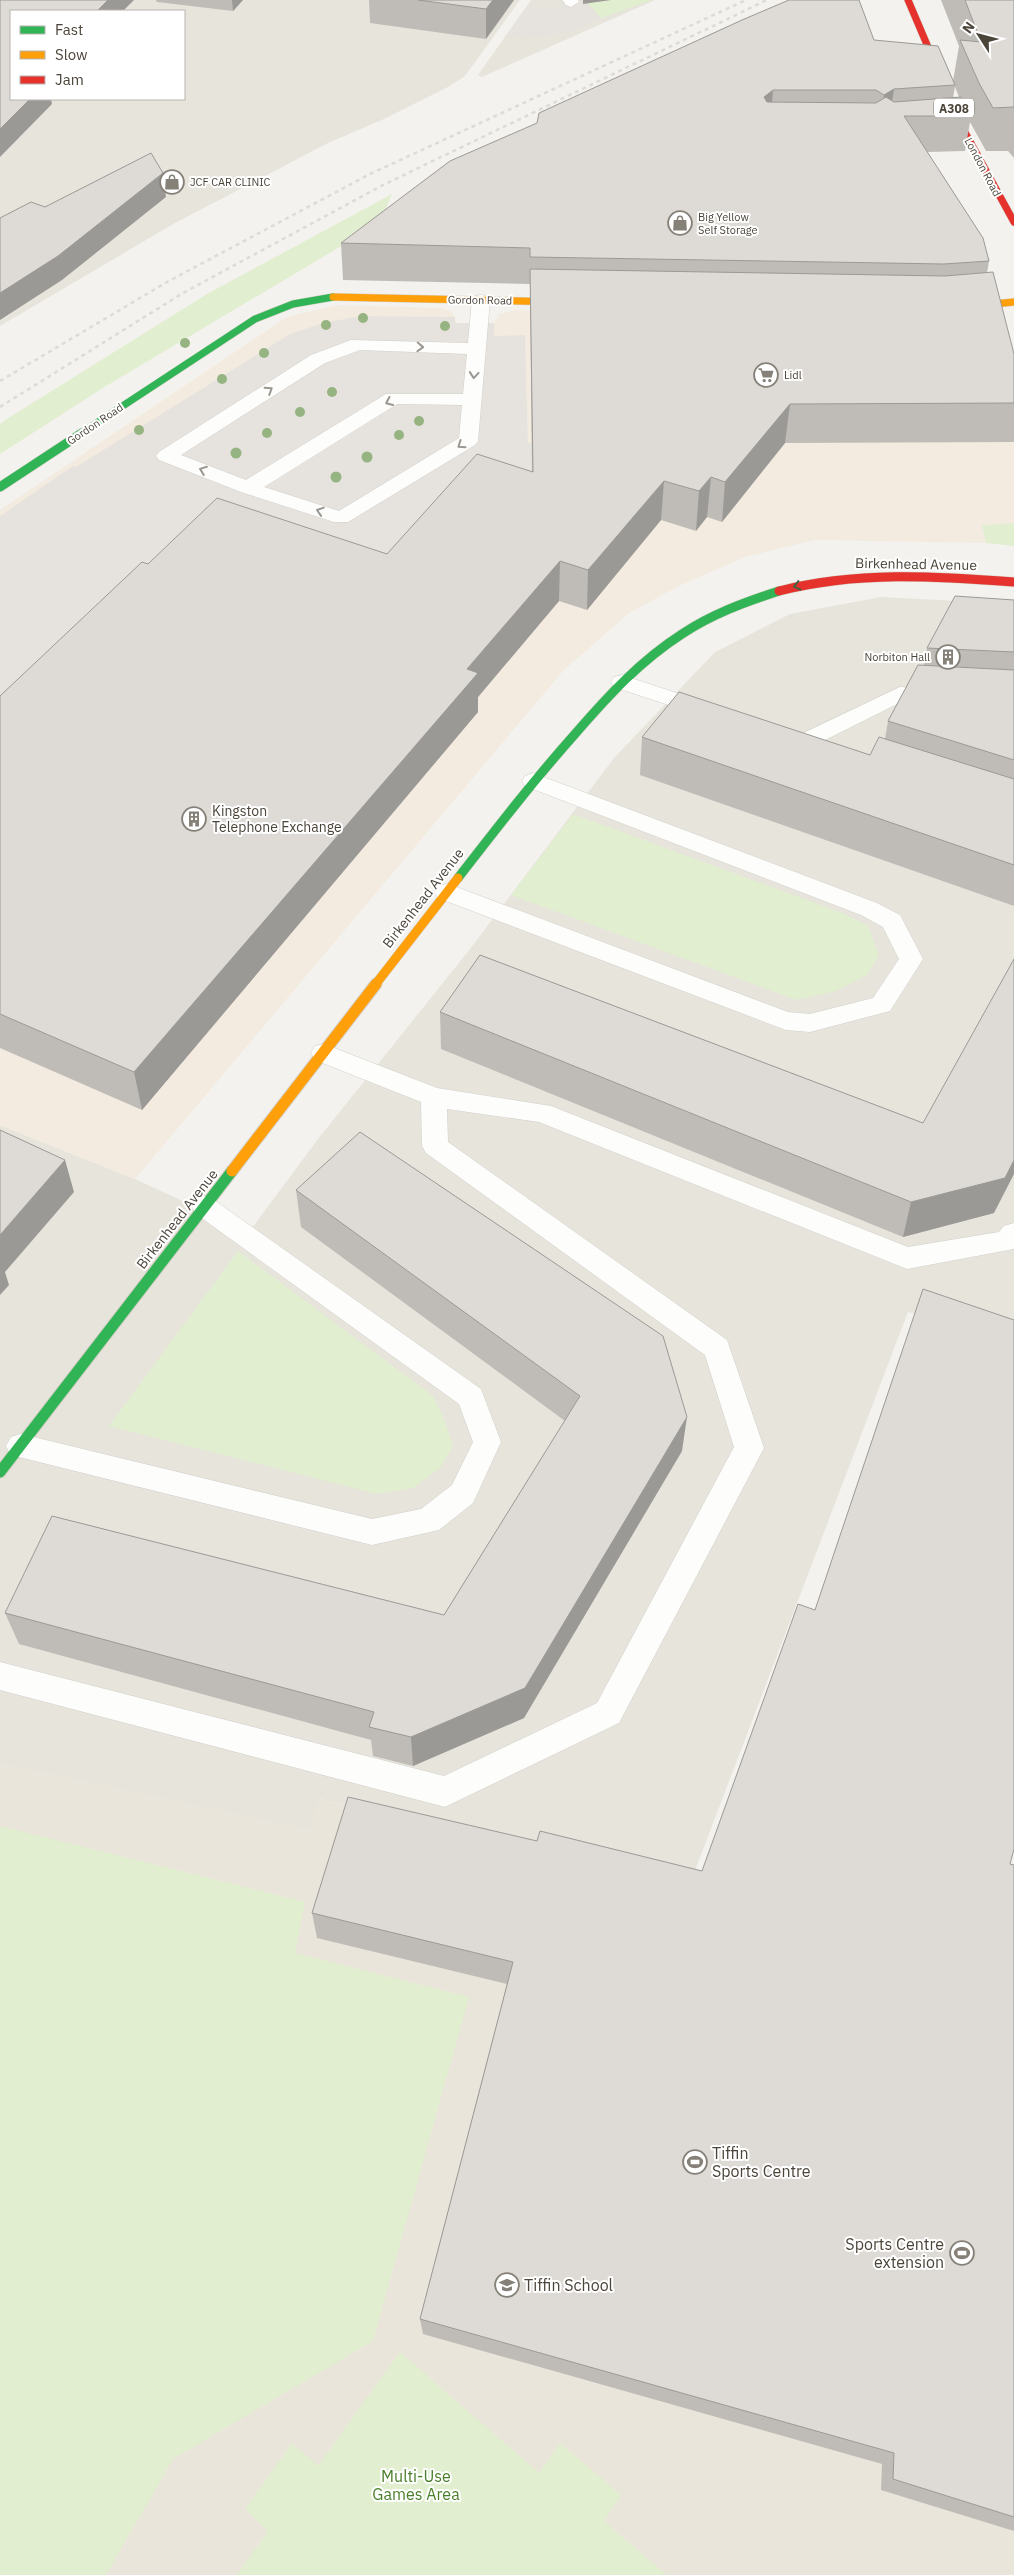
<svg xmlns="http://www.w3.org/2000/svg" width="1014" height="2575" viewBox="0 0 1014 2575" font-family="'IBM Plex Sans',sans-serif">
  <rect width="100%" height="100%" fill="#f4f2ee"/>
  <g fill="#e7e4dc">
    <path d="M47,0H520L465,76L448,87L384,119L328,143L175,223L0,326V47L11,99H184V11H36Z"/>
    <path d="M531,0H655L482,77L478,75Z"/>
    <path d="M881,597L1014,604V1342L908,1312L688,1889L320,1799L310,1831L0,1764V1125L135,1179L249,1232L318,1139L470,949L614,758L715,652L790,614Z"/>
  </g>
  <path fill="#f3ebdf" d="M338,305L441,308L451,311L455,317L456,323H494L500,314L515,310L994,322L1014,377V523L982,525L986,543L815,540L745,557L681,585L629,613L563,671L135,1179L0,1125V510L287,317Z"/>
  <path fill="#eae5da" d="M0,1764L310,1831L319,1799L688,1889L1014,1996V2575H0Z"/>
  <g fill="#e1eecf">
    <path d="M611,0H652L601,18L587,3Z"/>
    <path d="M392,194L380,223L106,386L0,454V424L10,417L207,294Z"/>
    <path d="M1014,523V546L986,543L982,525Z"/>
    <path d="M573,814L845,914L868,926L879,955L867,975L836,991L797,1000L511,895Z"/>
    <path d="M238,1251L433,1396L445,1421L453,1446L440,1468L413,1488L377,1494L109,1426Z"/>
    <path d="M0,1826L305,1902L295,1953L469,1997L373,2341L173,2459L106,2575H0Z"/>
    <path d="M400,2352L539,2473L560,2443L621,2495L604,2521L667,2575H237L268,2531L245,2509L292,2443L318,2466Z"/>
  </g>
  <g fill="#e6e3df">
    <path d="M581,1L583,3H587L601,18L567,32L531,38L505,37L527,6L551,8L557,7L562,2Z"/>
    <path d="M361,316L455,317V323H494V336L525,335L528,443L569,444L619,457L0,761V516L73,466L76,467L290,334L323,323Z"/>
  </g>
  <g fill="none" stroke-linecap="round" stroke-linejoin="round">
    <g stroke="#d2d0cb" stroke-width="1">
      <g id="lane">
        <path d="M562,0H578L579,2L571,7L566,5Z"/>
        <path d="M481,295L487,296L490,300L478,441L475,445L348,522H334L241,492L159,460L156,456L159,452L311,355L351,340L468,343L472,300L475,296ZM360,350L467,354L463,394H386L246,480L181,455L325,363ZM397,404L462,405L459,438L339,511L264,487Z"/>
        <path d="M622,675L716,706L719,711L716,716L708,718L614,687L611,682L614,677Z"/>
        <path d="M900,687L1014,693V707L903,701L809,748L801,750L793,748L790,743L793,738Z"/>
        <path d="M533,773L877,903L900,915L923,959L890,1011L810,1032L786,1030L438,898L434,892L438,886L446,884L454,886L788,1012L810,1014L873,998L899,959L883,927L861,915L525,786L522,781L525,776Z"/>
        <path d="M324,1044L437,1088L551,1106L908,1247L999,1232L1004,1226L1014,1223V1249L907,1269L539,1122L447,1109L448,1142L727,1340L764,1448L619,1723L445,1807L0,1690V1662L444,1776L597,1703L734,1447L705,1355L426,1153L422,1146L421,1102L315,1060L311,1053L315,1046Z"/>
        <path d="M205,1196L214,1200L481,1389L501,1442L473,1503L439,1530L372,1545L11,1455L6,1446L11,1437L21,1434L372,1519L421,1509L452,1485L473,1442L459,1404L196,1214L192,1207L196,1200Z"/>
      </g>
    </g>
    <g stroke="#d3cfc5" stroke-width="8">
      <path id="fast-far2" d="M80,434L255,319L293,304L333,297"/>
    </g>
    <g stroke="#d3cfc5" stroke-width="10">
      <g id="fast-far1">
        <path d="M0,487L82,433"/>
        <path d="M458,878C496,829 534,780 575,734C608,696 640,661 682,634C712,614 745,602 779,591"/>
      </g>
    </g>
    <g stroke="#d3cfc5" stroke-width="13">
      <path id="fast" d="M0,1472L232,1171"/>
    </g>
    <g stroke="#d3cfc5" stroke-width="8">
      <g id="slow-far2">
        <path d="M333,297L566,302"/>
        <path d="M964,307L1014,302"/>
      </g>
    </g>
    <g stroke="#d3cfc5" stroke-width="10">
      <path id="slow-far1" d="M375,985L458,878"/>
    </g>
    <g stroke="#d3cfc5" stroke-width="13">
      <path id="slow" d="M232,1171L376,984"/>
    </g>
    <g stroke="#d3cfc5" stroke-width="8">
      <path id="jam-far1" d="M908,0L962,127L1014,222"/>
    </g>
    <g stroke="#d3cfc5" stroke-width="10">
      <path id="jam" d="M779,591C857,571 934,576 1014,582"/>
    </g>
    <use href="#lane" fill="#fdfdfc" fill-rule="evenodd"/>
    <use href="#fast-far2" stroke="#30b455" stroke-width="7"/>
    <use href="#fast-far1" stroke="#30b455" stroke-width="9"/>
    <use href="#fast" stroke="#30b455" stroke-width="11"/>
    <use href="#slow-far2" stroke="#ff9f0a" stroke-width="7"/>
    <use href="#slow-far1" stroke="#ff9f0a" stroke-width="9"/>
    <use href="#slow" stroke="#ff9f0a" stroke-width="11"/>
    <use href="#jam-far1" stroke="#e5322d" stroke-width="7"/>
    <use href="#jam" stroke="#e5322d" stroke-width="9"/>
    <g stroke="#dbdbda" stroke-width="2.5" stroke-dasharray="4 4" stroke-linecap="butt">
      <path d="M0,381L167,282L370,174L746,0"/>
      <path d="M0,407L183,293L383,185L767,0"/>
    </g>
  </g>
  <g fill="#96b382">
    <circle cx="363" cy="318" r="5"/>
    <circle cx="326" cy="325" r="5"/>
    <circle cx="445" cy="326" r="5"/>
    <circle cx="185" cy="343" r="5"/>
    <circle cx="264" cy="353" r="5"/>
    <circle cx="222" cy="379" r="5"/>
    <circle cx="332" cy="392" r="5"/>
    <circle cx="300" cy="412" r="5"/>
    <circle cx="419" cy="421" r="5"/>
    <circle cx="139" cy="430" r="5"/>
    <circle cx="267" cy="433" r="5"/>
    <circle cx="399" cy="435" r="5"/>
    <circle cx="236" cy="453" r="5.5"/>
    <circle cx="367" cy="457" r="5.5"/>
    <circle cx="336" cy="477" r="5.5"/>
  </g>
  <g fill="#bfbcb8" fill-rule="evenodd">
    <path d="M156,0H243L233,11L157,2Z"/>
    <path d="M369,0H514L486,39L370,23Z"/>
    <path d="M941,0H1014V158L1008,151H986L970,122L965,151L927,152L989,261L987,273L1014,354V442L785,443L722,522L707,517L696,531L661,520L587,610L559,601L478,697V712L142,1110L0,1048V696L148,564L387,554L532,472L530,284L343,280L341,243L874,40L953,81L959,46ZM955,87L959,97L953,98Z"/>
    <path d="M1014,600V906L640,775L642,737L870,755L885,739L888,721L924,665L927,648Z"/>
    <path d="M440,1012L994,1213L903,1237L441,1049Z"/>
    <path d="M296,1190L682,1451L524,1718L413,1766L373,1756L371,1740L19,1644L5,1613L444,1615L565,1421L301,1227Z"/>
    <path d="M815,1610L1010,1864L1014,1865V2531L881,2490L882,2464L423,2334L420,2319L507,1984L317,1938L312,1913L537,1841L702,1871Z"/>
  </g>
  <g fill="#9b9996">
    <path d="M108,0H134L123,11H97Z"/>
    <path d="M232,0H243L233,11Z"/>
    <path d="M493,0H514L486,39V9Z"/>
    <path d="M583,0H611L583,4Z"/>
    <path d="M894,89L889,124L879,130L884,95Z"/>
    <path d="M773,90L770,125L764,97Z"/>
    <path d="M30,99H51L52,104L0,157V129Z"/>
    <path d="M163,173L166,197L62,280L0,320V293Z"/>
    <path d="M790,404L785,443L722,522L725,482Z"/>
    <path d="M711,477L707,517L696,531L699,491Z"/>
    <path d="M664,481L661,520L587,610L588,570Z"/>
    <path d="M560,561L559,601L478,697V712L142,1110L134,1072L467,669Z"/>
    <path d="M65,1160L74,1192L5,1272L9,1285L0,1295V1235Z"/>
    <path d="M1014,1160V1174L994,1213L903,1237L911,1202Z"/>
    <path d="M687,1417L682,1451L524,1718L413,1766L411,1737Z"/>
  </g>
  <g fill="#dedbd6" stroke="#9b9996">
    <path d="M0,0H108L97,11H11V99H30L0,129Z"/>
    <path d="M418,0H493L486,9Z"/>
    <path d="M789,0H859L874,40L938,46L955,85L894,89L884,95L876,90H773L764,97L767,102L876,103L886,97L894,102L961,97L971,116H904L983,238L989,261L944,264L530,257V248L341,243L450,161L537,123L539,113L742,20Z"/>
    <path d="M965,0H1014V107L993,108L979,83L960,40L981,42Z"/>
    <path d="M151,153L163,173L58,256L0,293V218L31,202L45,207Z"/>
    <path d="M530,269L945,276L993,272L1014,354V403L790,404L725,482L711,477L699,491L664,481L588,570L560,561L467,669L478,673L134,1072L0,1014V696L142,562L148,564L217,498L387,554L477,454L533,472Z"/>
    <path d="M955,596L1014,600V652L927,648Z"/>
    <path d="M918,665L1014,670V760L888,721Z"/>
    <path d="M679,692L870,755L879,737L1014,779V865L642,737Z"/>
    <path d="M480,955L923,1123L1014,959V1160L1005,1178L911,1202L440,1012Z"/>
    <path d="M0,1130L65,1160L0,1235Z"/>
    <path d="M360,1132L663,1336L687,1417L525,1688L411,1737L369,1727L374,1712L5,1613L52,1516L444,1615L580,1396L296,1190Z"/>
    <path d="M923,1289L1014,1320V1849L1010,1864L1014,1865V2517L893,2479L894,2453L420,2319L513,1962L312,1913L348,1797L537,1841L540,1831L702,1871L798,1604L815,1610Z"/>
  </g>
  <defs><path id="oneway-chevron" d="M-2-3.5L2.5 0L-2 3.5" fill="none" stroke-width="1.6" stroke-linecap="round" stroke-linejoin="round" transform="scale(1.25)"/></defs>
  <g stroke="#9b9791">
    <use href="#oneway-chevron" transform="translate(420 347) rotate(2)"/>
    <use href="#oneway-chevron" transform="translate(474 375) rotate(95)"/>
    <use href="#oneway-chevron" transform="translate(269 390) rotate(-33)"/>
    <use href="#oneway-chevron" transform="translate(389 402) rotate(155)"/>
    <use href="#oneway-chevron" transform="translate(461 445) rotate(145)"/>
    <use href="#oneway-chevron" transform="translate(203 470) rotate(-159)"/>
    <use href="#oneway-chevron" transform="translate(320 511) rotate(-162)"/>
  </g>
  <use stroke="#446040" href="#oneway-chevron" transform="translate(797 586) rotate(167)"/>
  <defs>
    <g id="shop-ring" transform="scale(1.25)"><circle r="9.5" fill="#fff" stroke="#868178" stroke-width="1.5"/><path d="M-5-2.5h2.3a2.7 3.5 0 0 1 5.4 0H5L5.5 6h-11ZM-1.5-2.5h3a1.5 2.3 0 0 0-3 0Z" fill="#868178"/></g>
    <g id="supermarket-ring" transform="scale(1.25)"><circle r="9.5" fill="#fff" stroke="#868178" stroke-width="1.5"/><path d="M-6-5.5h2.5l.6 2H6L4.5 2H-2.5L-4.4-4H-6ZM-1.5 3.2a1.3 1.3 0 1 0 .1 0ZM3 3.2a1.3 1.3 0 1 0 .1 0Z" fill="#868178"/></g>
    <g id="building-ring" transform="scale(1.25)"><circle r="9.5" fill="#fff" stroke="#868178" stroke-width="1.5"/><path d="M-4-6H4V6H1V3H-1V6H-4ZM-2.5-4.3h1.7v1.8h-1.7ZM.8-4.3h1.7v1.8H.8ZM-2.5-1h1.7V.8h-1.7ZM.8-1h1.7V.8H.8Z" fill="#868178"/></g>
    <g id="stadium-ring" transform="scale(1.25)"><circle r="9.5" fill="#fff" stroke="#868178" stroke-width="1.5"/><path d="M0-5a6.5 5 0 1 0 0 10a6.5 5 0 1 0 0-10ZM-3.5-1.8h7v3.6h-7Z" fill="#868178"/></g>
    <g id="school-ring" transform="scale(1.25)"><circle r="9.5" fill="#fff" stroke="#868178" stroke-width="1.5"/><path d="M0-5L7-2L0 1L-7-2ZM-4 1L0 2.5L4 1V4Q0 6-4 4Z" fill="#868178"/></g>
  </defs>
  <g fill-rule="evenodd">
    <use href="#shop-ring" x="172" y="182"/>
    <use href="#shop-ring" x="680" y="223"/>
    <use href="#supermarket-ring" x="766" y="375"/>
    <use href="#building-ring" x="948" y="657"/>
    <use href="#building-ring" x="194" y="819"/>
    <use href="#stadium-ring" x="695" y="2162"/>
    <use href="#stadium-ring" x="962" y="2253"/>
    <use href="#school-ring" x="507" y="2285"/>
  </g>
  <g text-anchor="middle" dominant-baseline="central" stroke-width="4" stroke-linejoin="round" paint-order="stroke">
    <g font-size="11" fill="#4b4439" stroke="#fff">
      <text transform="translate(983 167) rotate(62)">London Road</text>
      <text transform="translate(480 300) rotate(1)">Gordon Road</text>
      <text transform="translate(95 424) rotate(-34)">Gordon Road</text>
    </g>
    <g font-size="11" fill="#4b4439" stroke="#fff" text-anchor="start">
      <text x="190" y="182">JCF CAR CLINIC</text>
      <text x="698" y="217">Big Yellow<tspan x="698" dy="13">Self Storage</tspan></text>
      <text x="784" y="375">Lidl</text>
      <text x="930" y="657" text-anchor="end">Norbiton Hall</text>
    </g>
    <rect fill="#fff" stroke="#817c74" stroke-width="1" x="934" y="98.5" width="40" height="19" rx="4"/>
    <g font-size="12" font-weight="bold" fill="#4b4439">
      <text x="954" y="108">A308</text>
    </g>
    <g font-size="14" fill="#4b4439" stroke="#fff">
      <text transform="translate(916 564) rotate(1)">Birkenhead Avenue</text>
      <text transform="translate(423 898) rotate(-52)">Birkenhead Avenue</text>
      <text transform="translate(177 1219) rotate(-52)">Birkenhead Avenue</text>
    </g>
    <g font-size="14" fill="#4b4439" stroke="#fff" text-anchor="start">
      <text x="212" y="811">Kingston<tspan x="212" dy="16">Telephone Exchange</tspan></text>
    </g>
    <g font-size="16" fill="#4b4439" stroke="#fff" text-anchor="start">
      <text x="712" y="2153">Tiffin<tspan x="712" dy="18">Sports Centre</tspan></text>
      <text x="944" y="2244" text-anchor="end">Sports Centre<tspan x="944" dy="18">extension</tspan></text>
      <text x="524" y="2285">Tiffin School</text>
    </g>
    <g font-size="16" fill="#4a7f2a" stroke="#fff">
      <text x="416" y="2476">Multi-Use<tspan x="416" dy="18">Games Area</tspan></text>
    </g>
  </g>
  <rect x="10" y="10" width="175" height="90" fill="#ffffff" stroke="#b7b4b0"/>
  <rect x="20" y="26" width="25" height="8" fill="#30b455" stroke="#b7b4b0"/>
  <text x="55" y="35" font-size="15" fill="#4b4439">Fast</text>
  <rect x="20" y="51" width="25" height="8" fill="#ff9f0a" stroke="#b7b4b0"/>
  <text x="55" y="60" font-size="15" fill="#4b4439">Slow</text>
  <rect x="20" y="76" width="25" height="8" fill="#e5322d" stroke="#b7b4b0"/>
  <text x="55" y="85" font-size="15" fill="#4b4439">Jam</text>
  <g transform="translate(979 35) rotate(306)" stroke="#ffffff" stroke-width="4" paint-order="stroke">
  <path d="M0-4L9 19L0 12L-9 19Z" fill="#4b4439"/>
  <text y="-8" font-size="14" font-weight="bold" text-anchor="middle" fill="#4b4439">N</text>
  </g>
</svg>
